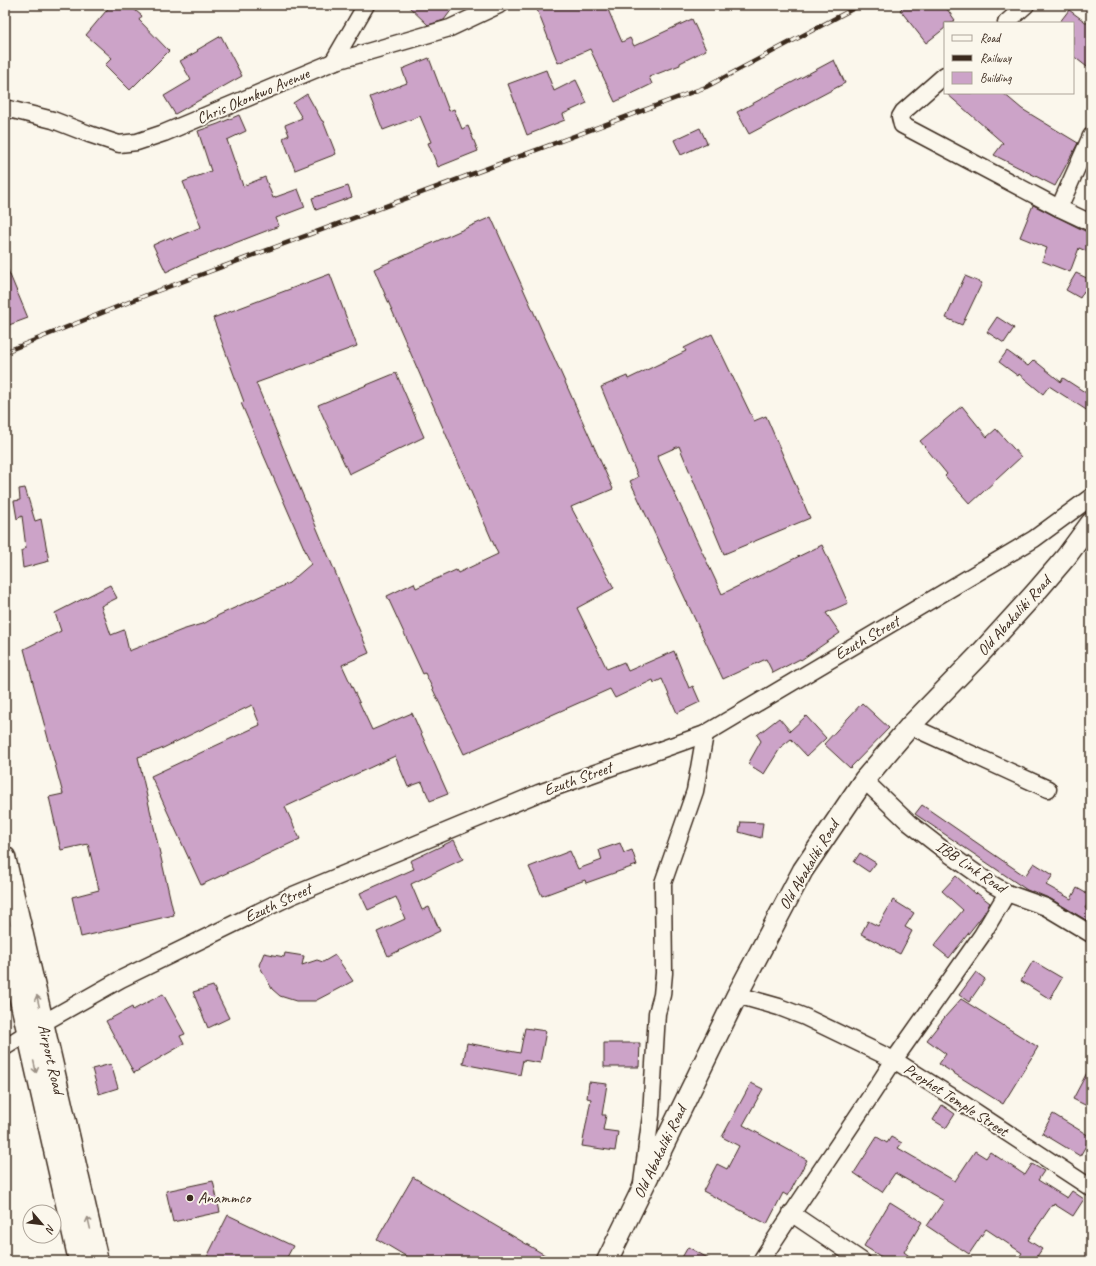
<svg xmlns="http://www.w3.org/2000/svg" width="1096" height="1266" viewBox="0 0 1096 1266" font-family="Caveat,sans-serif">
  <rect width="100%" height="100%" fill="#fbf7ec"/>
  <filter id="ink" filterUnits="userSpaceOnUse"><feTurbulence type="fractalNoise" baseFrequency=".025" numOctaves="2"/><feDisplacementMap in="SourceGraphic" scale="8" xChannelSelector="R" yChannelSelector="G"/><feConvolveMatrix kernelMatrix="1 2 1 2 8 2 1 2 1" color-interpolation-filters="sRGB"/></filter>
  <g filter="url(#ink)">
    <g fill="#cca3c8" stroke="#3b2a1e">
      <path d="M111,5H129L142,16L139,20L169,51L130,90L105,65L112,58L86,35Z"/>
      <path d="M407,5H455L444,20L428,25Z"/>
      <path d="M542,5H606L622,42L630,38L634,46L692,19L706,50L680,63V65L649,77L652,84L615,102L590,49L558,63L536,7Z"/>
      <path d="M905,5H944L955,20L951,23H945V28L926,43L900,10Z"/>
      <path d="M1069,10L1091,26V70L1073,56V23H1059Z"/>
      <path d="M221,36L242,76L175,114L164,96L191,80L180,61L198,51L197,50Z"/>
      <path d="M429,58L449,111L454,109L462,129L468,126L478,151L438,167L428,143L431,142L420,116L383,130L370,97L407,83L402,69Z"/>
      <path d="M834,60L845,83L749,134L737,112Z"/>
      <path d="M546,70L554,91L576,80L587,103L563,114L565,120L527,135L508,84Z"/>
      <path d="M946,93H1003L1022,109L1078,143L1055,186L994,155L1003,143Z"/>
      <path d="M307,94L322,121H323L336,154L295,170L283,138L289,135L285,125L302,118L293,103Z"/>
      <path d="M239,115L246,131L227,140L243,186L265,177L273,198L298,189L305,207L276,218L279,226L191,260L166,272L153,245L171,237L172,239L201,227L183,182L211,171L198,131L218,124Z"/>
      <path d="M700,128L707,143L681,155L674,140Z"/>
      <path d="M348,186L352,197L316,210L312,198Z"/>
      <path d="M1033,205L1091,234V253L1079,248L1070,272L1042,261L1047,248L1020,237Z"/>
      <path d="M491,217L613,489L571,507L614,588L577,608L607,669L624,662L628,671L674,651L689,688L693,686L700,702L677,713L662,679L654,683L653,680L615,698L610,689L464,754L425,673L423,674L387,596L414,583L416,588L456,570L458,573L498,554L374,269Z"/>
      <path d="M5,263L28,318L9,325L5,316Z"/>
      <path d="M1076,273L1091,280V295L1084,291L1080,298L1066,290Z"/>
      <path d="M330,274L357,346L256,383L369,653L342,665L372,730L412,713L448,794L430,801L422,782L408,787L395,756L285,807L300,839L201,885L151,776L260,725L252,705L159,750L138,757L174,915L81,937L72,897L99,890L88,844L61,850L49,797L63,794L24,649L61,631L55,613L110,585L117,598L101,606L111,635L124,630L129,651L182,630L205,623L219,615L289,583L311,564L241,403L244,402L213,318Z"/>
      <path d="M965,276L982,283L962,325L946,318Z"/>
      <path d="M997,317L1014,328L1004,343L987,332Z"/>
      <path d="M712,334L754,421L766,416L810,518L724,554L679,446L657,456L722,594L822,545L848,603L826,613L840,633L801,660L800,659L773,673L766,659L723,679L630,481L638,477L601,387L627,376L628,379L686,351L684,348Z"/>
      <path d="M1007,351L1028,366L1034,360L1061,382L1063,378L1091,396V413L1049,386L1043,394L1019,374L1018,376L999,362Z"/>
      <path d="M396,373L424,437L349,474L318,405Z"/>
      <path d="M962,406L987,437L996,429L1021,457L970,504L945,476L947,474L920,441Z"/>
      <path d="M25,488L35,521L41,519L49,561L23,568L21,551L26,548L22,516L17,519L14,501L20,500L19,489Z"/>
      <path d="M862,703L889,728L850,768L824,744Z"/>
      <path d="M806,716L826,738L807,756L791,739L781,747L764,774L748,764L761,741L757,735L779,718L790,731Z"/>
      <path d="M922,805L1025,876L1034,863L1053,875L1046,885L1071,899L1077,888L1091,896V898L1085,908L1091,912V923L1051,899L1032,891V892L1027,890L915,814Z"/>
      <path d="M741,822L763,823L761,838L739,832Z"/>
      <path d="M454,840L463,859L411,884L422,910L429,907L440,931L388,956L377,932L405,919L396,897L368,910L360,893L414,869L410,861Z"/>
      <path d="M620,843L624,853L632,850L637,865L586,883L585,880L542,896L529,867L570,851L578,869L602,860L599,850Z"/>
      <path d="M860,853L876,863L869,872L854,862Z"/>
      <path d="M956,876L976,894L977,893L990,903L983,915L949,958L934,946L963,910L942,891Z"/>
      <path d="M893,900L914,913L905,927L912,931L900,954L861,934L868,921L878,926Z"/>
      <path d="M264,953L284,957L285,953L304,956L302,965L317,960L323,962L335,955L353,981L315,1001H296L280,996L272,989L259,965Z"/>
      <path d="M1033,961L1062,978L1050,999L1021,981Z"/>
      <path d="M976,972L985,979L969,1002L959,995Z"/>
      <path d="M213,986L229,1018L208,1028L193,992Z"/>
      <path d="M163,994L185,1034L180,1036L184,1044L134,1073L106,1021L132,1007L133,1010Z"/>
      <path d="M961,999L1038,1047L1003,1104L939,1064L946,1054L927,1040L945,1017Z"/>
      <path d="M525,1028L546,1031L540,1063L523,1060L520,1075L463,1064L467,1043L520,1053Z"/>
      <path d="M604,1043H640L639,1067H604Z"/>
      <path d="M111,1064L118,1088L99,1094L92,1069Z"/>
      <path d="M1091,1065V1108L1073,1099Z"/>
      <path d="M589,1082L607,1084L602,1115H606L603,1130L618,1132L615,1151L582,1146L591,1099L587,1098Z"/>
      <path d="M751,1083L763,1089L743,1125L807,1160L788,1196L783,1193L767,1224L703,1191L717,1164L727,1169L739,1146L722,1137Z"/>
      <path d="M942,1105L955,1114L946,1128L933,1120Z"/>
      <path d="M1053,1114L1091,1137L1080,1156L1042,1133Z"/>
      <path d="M877,1137L887,1143L891,1137L902,1143L898,1148L955,1181L975,1151L986,1158L990,1152L1025,1175L1032,1164L1044,1171L1038,1180L1067,1198L1072,1191L1084,1199L1073,1216L1054,1204L1053,1206L1052,1205L1028,1240L1042,1249L1034,1261H1016L1022,1253L986,1229L969,1254L927,1226L944,1201L895,1173L882,1192L854,1173Z"/>
      <path d="M413,1177L555,1261H414L377,1239Z"/>
      <path d="M213,1181L220,1212L173,1222L166,1191Z"/>
      <path d="M890,1202L922,1222L904,1252L916,1261H888L864,1246Z"/>
      <path d="M228,1215L293,1246L285,1261H205Z"/>
      <path d="M688,1247L713,1261H680Z"/>
    </g>
    <g fill="none" stroke-linecap="round" stroke-linejoin="round">
      <g stroke="#3b2a1e" stroke-width="19">
        <g id="minor">
          <path d="M1006,23L1026,5"/>
          <path d="M333,62L366,5"/>
          <path d="M945,75L903,112L900,117L902,125L1059,208L1091,223"/>
          <path d="M5,108L53,120L89,134L119,144L137,142L164,133L333,62L450,28L499,5"/>
          <path d="M1059,208L1091,136"/>
          <path d="M910,726L1048,789"/>
          <path d="M864,780L909,823L949,854L990,883L1007,893L1046,907L1091,934"/>
          <path d="M737,995L779,1007L805,1017L894,1060L982,935L1007,893"/>
          <path d="M5,1047L43,1023L121,979L291,896L539,793L705,734L1034,539L1091,497"/>
          <path d="M642,1183L651,1115L657,1013L662,995L664,973L663,883L695,791L705,734"/>
          <path d="M791,1213L862,1261"/>
          <path d="M761,1261C804,1193 851,1128 894,1060L965,1105L1091,1188"/>
        </g>
      </g>
      <g stroke="#3b2a1e" stroke-width="23">
        <g id="major">
          <path d="M5,857L98,1261"/>
          <path d="M5,933L79,1261"/>
          <path d="M607,1261L737,995L803,870L864,780L910,726L978,656L1036,592L1066,557L1091,523"/>
        </g>
      </g>
      <use href="#minor" stroke="#fbf7ec" stroke-width="16"/>
      <use href="#major" stroke="#fbf7ec" stroke-width="20"/>
      <g stroke="#3b2a1e" stroke-width="4.5">
        <path id="rail" d="M5,352L149,294L706,87L860,5"/>
      </g>
      <use href="#rail" stroke="#fbf7ec" stroke-width="3" stroke-dasharray="9" stroke-linecap="butt"/>
    </g>
    <defs><path id="oneway-shaft" d="M-6 0H5M1.5-3L5.5 0L1.5 3" fill="none" stroke-width="1.6" stroke-linecap="round" stroke-linejoin="round"/></defs>
    <g stroke="#9b9085">
      <use href="#oneway-shaft" transform="translate(38 1001) rotate(-103)"/>
      <use href="#oneway-shaft" transform="translate(35 1067) rotate(77)"/>
      <use href="#oneway-shaft" transform="translate(89 1223) rotate(-103)"/>
    </g>
  </g>
  <circle fill="#3b2a1e" stroke="#fbf7ec" stroke-width="1.5" cx="190" cy="1198" r="4"/>
  <g text-anchor="middle" dominant-baseline="central" stroke-width="4" stroke-linejoin="round" paint-order="stroke">
    <g font-size="16" fill="#3b2a1e" stroke="#fbf7ec">
      <text transform="translate(253 96) rotate(-23)">Chris Okonkwo Avenue</text>
      <text transform="translate(1014 616) rotate(-48)">Old Abakaliki Road</text>
      <text transform="translate(867 638) rotate(-30)">Ezuth Street</text>
      <text transform="translate(578 779) rotate(-20)">Ezuth Street</text>
      <text transform="translate(809 865) rotate(-59)">Old Abakaliki Road</text>
      <text transform="translate(971 867) rotate(34)">IBB Link Road</text>
      <text transform="translate(278 903) rotate(-25)">Ezuth Street</text>
      <text transform="translate(51 1059) rotate(77)">Airport Road</text>
      <text transform="translate(956 1100) rotate(33)">Prophet Temple Street</text>
      <text transform="translate(660 1152) rotate(-64)">Old Abakaliki Road</text>
    </g>
    <g font-size="16" fill="#3b2a1e" stroke="#fbf7ec" text-anchor="start">
      <text x="198" y="1198">Anammco</text>
    </g>
  </g>
  <rect width="1096" height="1266" fill="none" stroke="#fbf7ec" stroke-width="20"/>
  <rect x="10" y="10" width="1076" height="1246" fill="none" stroke="#3b2a1e" stroke-width="1.5" filter="url(#ink)"/>
  <rect x="944" y="22" width="130" height="72" fill="#fbf7ec" stroke="#aea59a"/>
  <rect x="952" y="35" width="20" height="6" fill="#fbf7ec" stroke="#aea59a"/>
  <text x="980" y="42" font-size="12" fill="#3b2a1e">Road</text>
  <rect x="952" y="55" width="20" height="6" fill="#3b2a1e" stroke="#aea59a"/>
  <text x="980" y="62" font-size="12" fill="#3b2a1e">Railway</text>
  <rect x="952" y="72" width="20" height="12" fill="#cca3c8" stroke="#aea59a"/>
  <text x="980" y="82" font-size="12" fill="#3b2a1e">Building</text>
  <g transform="translate(42 1224) rotate(118)"><circle r="19" fill="#fbf7ec" stroke="#aea59a"/>
  <path d="M0-3L7 15L0 10L-7 15Z" fill="#3b2a1e"/>
  <text y="-6" font-size="11" font-weight="bold" text-anchor="middle" fill="#3b2a1e">N</text>
  </g>
</svg>
